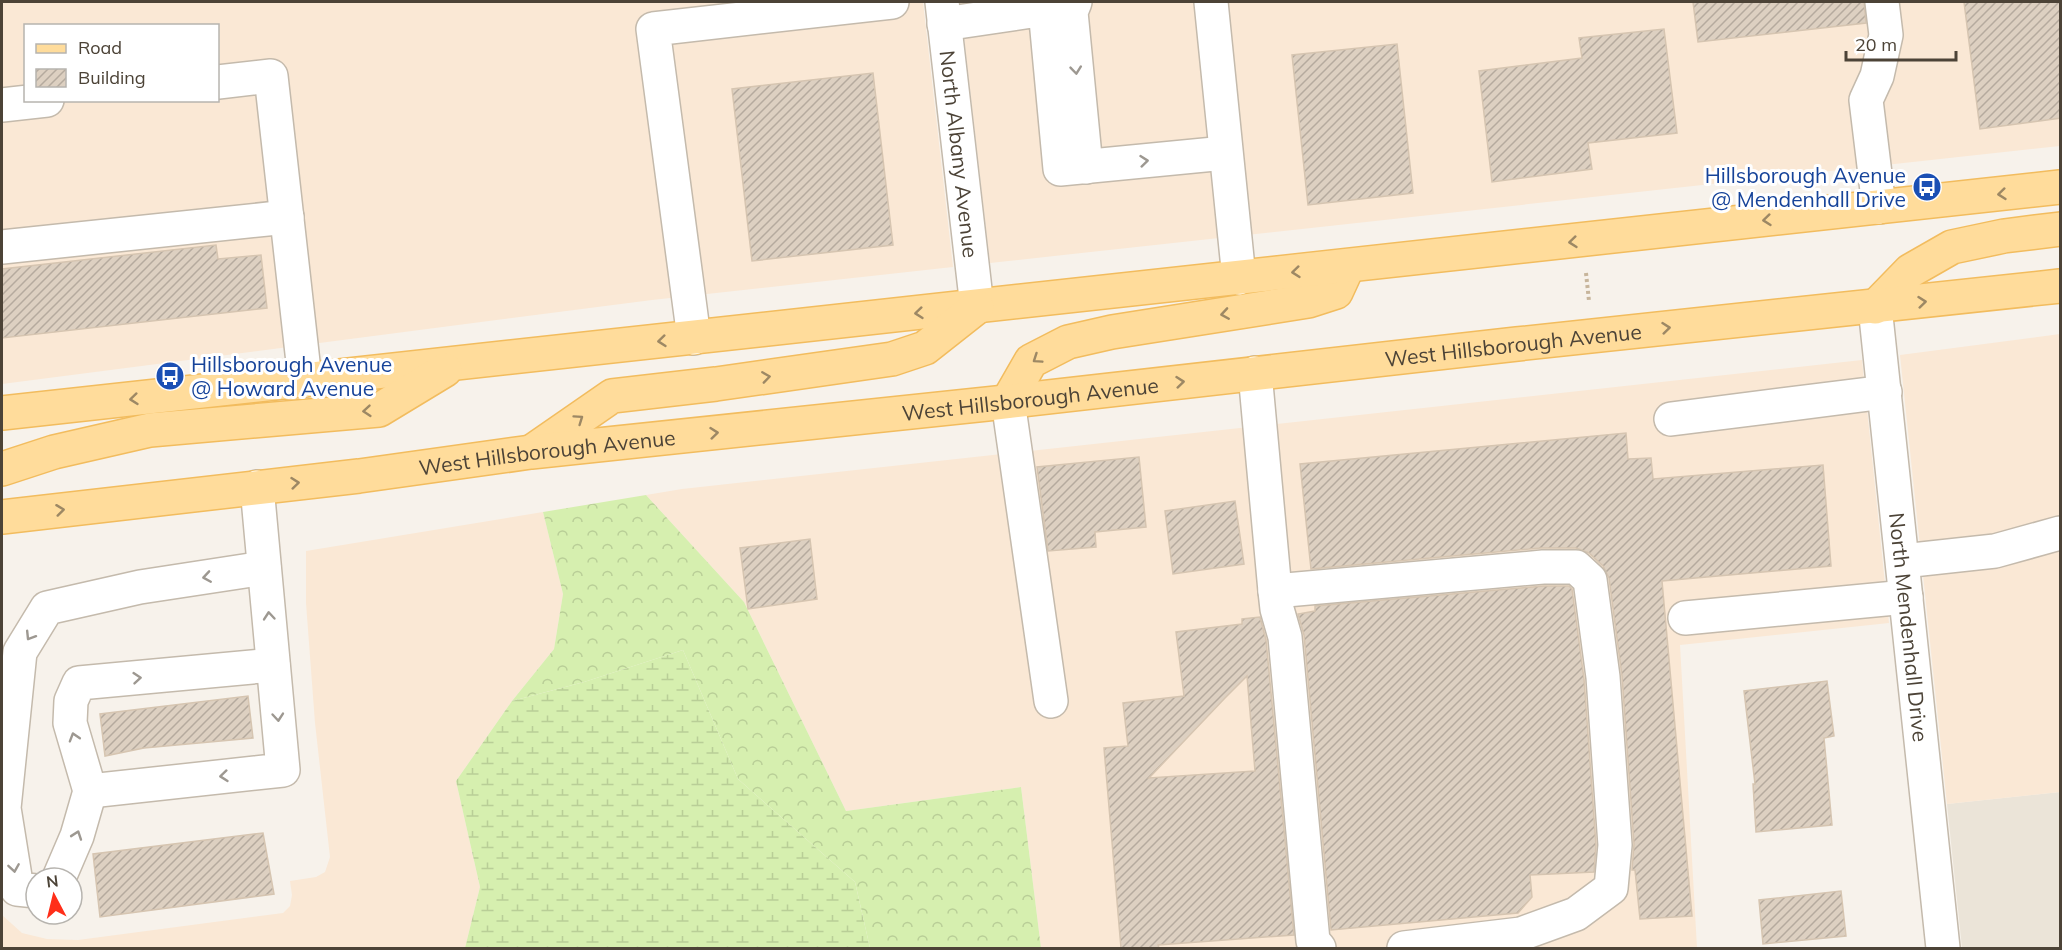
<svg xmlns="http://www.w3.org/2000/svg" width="2062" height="950" viewBox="0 0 2062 950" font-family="Mulish,sans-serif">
  <defs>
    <pattern id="forest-crowns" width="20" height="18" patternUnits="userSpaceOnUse" patternTransform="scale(1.5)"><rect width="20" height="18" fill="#d6efaf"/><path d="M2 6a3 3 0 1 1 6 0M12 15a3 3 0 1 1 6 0" fill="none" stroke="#b9ce97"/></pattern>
    <pattern id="wetland-marsh" width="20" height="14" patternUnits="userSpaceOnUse" patternTransform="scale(1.5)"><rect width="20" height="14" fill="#d6efaf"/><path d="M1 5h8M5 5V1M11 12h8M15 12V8" fill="none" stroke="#b9ce97"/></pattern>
    <pattern id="building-hatch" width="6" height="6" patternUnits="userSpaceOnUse" patternTransform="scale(1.5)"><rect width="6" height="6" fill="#ddd0c1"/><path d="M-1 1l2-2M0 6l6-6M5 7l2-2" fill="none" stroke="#b5aa9e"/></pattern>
  </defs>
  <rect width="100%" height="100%" fill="#f7f2eb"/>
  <path fill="#ebe4d8" d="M2060,792V948H1962L1947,804Z"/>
  <g fill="#fae8d5" fill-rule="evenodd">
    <path d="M2,2H923L953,267L652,300L2,384ZM26,26H218V100H26Z"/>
    <path d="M960,2H2060V146L990,263Z"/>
    <path d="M2060,334V792L1947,804L1900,355Z"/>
    <path d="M1862,360L1889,623L1680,645L1697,948H1041L1021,787L846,811L744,602L646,495L682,489Z"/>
    <path d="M543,512L563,594L554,649L512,701L456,781L480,887L465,948H2V915L22,933L47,939L78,940L283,913L290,906L292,895L290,881L316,877L325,872L330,857L315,723L306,603V551Z"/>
  </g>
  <path fill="url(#forest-crowns)" d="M646,495L744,602L846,811L1021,787L1041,948H870L855,882L738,779L683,650L584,682L512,701L554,649L563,594L543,512Z"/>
  <path fill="url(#wetland-marsh)" d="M683,650L738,779L855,882L870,948H465L480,887L456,781L512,701L584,682Z"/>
  <g fill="url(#building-hatch)" stroke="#d6c5b1" stroke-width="1.5" fill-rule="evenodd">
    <path d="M1693,2H1864L1866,23L1698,42Z"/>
    <path d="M1964,2H2061V118L1980,129Z"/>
    <path d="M1664,29L1677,133L1588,143L1592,169L1492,182L1479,71L1582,58L1579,38Z"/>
    <path d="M1397,44L1413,193L1308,205L1292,55Z"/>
    <path d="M873,73L893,245L752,261L732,89Z"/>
    <path d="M216,245L218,259L261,255L267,308L2,338V269Z"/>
    <path d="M1626,433L1628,459L1651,458L1653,479L1823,465L1831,566L1662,581L1692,916L1640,919L1635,870H1632L1634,844L1622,676L1609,578L1603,566L1589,553L1576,548H1541L1311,569L1300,464Z"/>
    <path d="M1139,457L1146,527L1095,532L1096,547L1048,551L1037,467Z"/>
    <path d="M1235,501L1244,564L1173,574L1165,511Z"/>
    <path d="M810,539L817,599L748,609L740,548Z"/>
    <path d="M1544,586H1569L1572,589L1584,679L1596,845L1594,872L1530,875L1532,897L1518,913L1331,930L1304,635L1298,614L1315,611V606Z"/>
    <path d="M1260,617L1266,640L1294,935L1158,945L1159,948H1121L1104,748L1128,746L1123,703L1184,696L1176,632L1242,624V619ZM1247,676L1255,771L1149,778L1225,698Z"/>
    <path d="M1827,681L1834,736L1824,738L1832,825L1756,832L1753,784H1755L1744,691Z"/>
    <path d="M248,696L253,738L144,748L105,756L100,714Z"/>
    <path d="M263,833L274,894L100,917L93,854Z"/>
    <path d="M1841,891L1846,936L1763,944L1759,900Z"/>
  </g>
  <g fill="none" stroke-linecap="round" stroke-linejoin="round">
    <g stroke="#c4baac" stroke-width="36">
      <g id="minor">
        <path id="s1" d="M942,2L977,307"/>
        <path d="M1075,2L1071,12L1086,167"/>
        <path d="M1211,2L1239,278"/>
        <path d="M944,24L1045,9L1060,169L1225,153"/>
        <path d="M218,82L271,76L305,380"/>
        <path d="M2,105L47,100"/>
        <path d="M1879,207L1866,100L1877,76L1886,35L1882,2"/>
        <path d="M2,247L287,217"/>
        <path id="s2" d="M1875,307L1943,948"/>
        <path d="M694,338L653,29L892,2"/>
        <path d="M1255,373L1275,591L1277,609L1285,637L1313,941L1319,948"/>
        <path d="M1008,401L1051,701"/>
        <path d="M1671,419L1885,392"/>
        <path d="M1903,561L1995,551L2060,533"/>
        <path d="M1275,591L1543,567H1576L1590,580L1603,677L1615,845L1611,888L1576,914L1521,934L1404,948"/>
        <path d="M1685,618L1906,597"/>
        <path d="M90,791L283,770L257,487"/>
        <path d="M59,878L77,836L90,791L70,723L71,701L79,683L273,665"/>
        <path d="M36,891L17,889L4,808L20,652L47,608L140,587L264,568"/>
      </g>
    </g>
    <g stroke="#f2bc5e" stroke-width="36">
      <g id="major">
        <path d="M1875,307L1910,271L1952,247L2004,236L2060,229"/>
        <path d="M1008,401L1031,361L1068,342L1112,332L1308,301L1336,292L1348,266"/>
        <path d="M2,413L2060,187"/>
        <path d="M534,450L612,396L716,384L892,359L925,348L977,307"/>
        <path d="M2,469L54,452L150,430L379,410L445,370"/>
        <path id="s3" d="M2,517L359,476L531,452L987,404L1517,344L2060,286"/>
      </g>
    </g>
    <path stroke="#c7b59b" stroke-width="4" stroke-dasharray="3 3" stroke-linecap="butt" d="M1586,273L1589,301"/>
    <use href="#minor" stroke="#fff" stroke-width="33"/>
    <use href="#major" stroke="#ffdc9b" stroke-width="33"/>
  </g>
  <defs><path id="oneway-chevron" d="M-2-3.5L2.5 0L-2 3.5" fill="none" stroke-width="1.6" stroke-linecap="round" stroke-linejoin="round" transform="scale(1.5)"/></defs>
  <g stroke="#9d9891">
    <use href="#oneway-chevron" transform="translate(1076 70) rotate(84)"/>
    <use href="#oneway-chevron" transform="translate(1144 161) rotate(-6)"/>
    <use href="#oneway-chevron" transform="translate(207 577) rotate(171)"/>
    <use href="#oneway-chevron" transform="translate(269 616) rotate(-95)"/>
    <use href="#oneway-chevron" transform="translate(30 636) rotate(122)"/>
    <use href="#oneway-chevron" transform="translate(137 678) rotate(-5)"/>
    <use href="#oneway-chevron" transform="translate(278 717) rotate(85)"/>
    <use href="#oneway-chevron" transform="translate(74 737) rotate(-107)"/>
    <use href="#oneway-chevron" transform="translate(224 776) rotate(174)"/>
    <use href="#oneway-chevron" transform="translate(77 835) rotate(-71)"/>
    <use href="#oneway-chevron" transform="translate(14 868) rotate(81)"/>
  </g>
  <g stroke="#9d8864">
    <use href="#oneway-chevron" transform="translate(2002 194) rotate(174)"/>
    <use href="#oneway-chevron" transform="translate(1767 220) rotate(174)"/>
    <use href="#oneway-chevron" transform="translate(1573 242) rotate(174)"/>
    <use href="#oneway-chevron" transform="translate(1296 272) rotate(174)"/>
    <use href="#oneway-chevron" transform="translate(1922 302) rotate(-6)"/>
    <use href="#oneway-chevron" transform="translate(919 313) rotate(174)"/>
    <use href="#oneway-chevron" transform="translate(1225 314) rotate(171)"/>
    <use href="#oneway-chevron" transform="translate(1666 328) rotate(-6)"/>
    <use href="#oneway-chevron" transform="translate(662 341) rotate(174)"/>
    <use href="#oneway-chevron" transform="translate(1037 359) rotate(146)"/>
    <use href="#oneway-chevron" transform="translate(766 377) rotate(-8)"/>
    <use href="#oneway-chevron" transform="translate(1180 382) rotate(-6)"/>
    <use href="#oneway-chevron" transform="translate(134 399) rotate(174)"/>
    <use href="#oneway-chevron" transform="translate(367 411) rotate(175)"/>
    <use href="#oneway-chevron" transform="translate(579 419) rotate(-35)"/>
    <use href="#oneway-chevron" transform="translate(714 433) rotate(-6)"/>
    <use href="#oneway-chevron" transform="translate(295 483) rotate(-6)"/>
    <use href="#oneway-chevron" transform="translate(60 510) rotate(-7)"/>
  </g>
  <defs>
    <g id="bus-disc" transform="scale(1.5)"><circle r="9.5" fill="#1a4fb4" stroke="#fff"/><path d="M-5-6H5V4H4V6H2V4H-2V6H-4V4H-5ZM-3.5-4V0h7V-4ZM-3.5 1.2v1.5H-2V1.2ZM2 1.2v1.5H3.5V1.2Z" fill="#fff"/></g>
  </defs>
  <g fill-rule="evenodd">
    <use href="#bus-disc" x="1927" y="187"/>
    <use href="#bus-disc" x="170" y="376"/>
  </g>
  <g text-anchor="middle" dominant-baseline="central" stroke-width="6" stroke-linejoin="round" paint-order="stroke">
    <g font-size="21" fill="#4c4337" stroke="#fff">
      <text stroke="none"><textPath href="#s1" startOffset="153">North Albany Avenue</textPath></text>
      <text stroke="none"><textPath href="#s3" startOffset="1521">West Hillsborough Avenue</textPath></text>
      <text stroke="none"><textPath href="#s3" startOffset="1035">West Hillsborough Avenue</textPath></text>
      <text stroke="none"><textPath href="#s3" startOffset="549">West Hillsborough Avenue</textPath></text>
      <text stroke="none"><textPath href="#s2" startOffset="322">North Mendenhall Drive</textPath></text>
    </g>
    <g font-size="21" fill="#164399" stroke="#fff" text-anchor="end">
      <text x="1906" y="175">Hillsborough Avenue<tspan x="1906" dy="24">@ Mendenhall Drive</tspan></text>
      <text x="191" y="364" text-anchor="start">Hillsborough Avenue<tspan x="191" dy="24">@ Howard Avenue</tspan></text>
    </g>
  </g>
  <rect width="2062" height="950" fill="none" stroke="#4c4337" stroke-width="6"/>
  <rect x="24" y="24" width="195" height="78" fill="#ffffff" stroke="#b7b4af" stroke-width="1.5"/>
  <rect x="36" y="44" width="30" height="9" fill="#ffdc9b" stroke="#b7b4af" stroke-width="1.5"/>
  <text x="78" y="54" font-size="18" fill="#4c4337">Road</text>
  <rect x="36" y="69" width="30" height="18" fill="url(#building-hatch)" stroke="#b7b4af" stroke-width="1.5"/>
  <text x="78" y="84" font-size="18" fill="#4c4337">Building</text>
  <g transform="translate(54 896) rotate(353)"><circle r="28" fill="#ffffff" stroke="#b7b4af" stroke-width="1.5"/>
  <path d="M0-4.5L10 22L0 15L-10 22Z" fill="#ff2e19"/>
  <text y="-9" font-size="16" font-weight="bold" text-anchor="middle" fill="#4c4337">N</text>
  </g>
  <path d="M1846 51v9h110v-9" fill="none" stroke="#4c4337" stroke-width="3"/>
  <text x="1855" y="51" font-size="18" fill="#4c4337" stroke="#ffffff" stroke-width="4.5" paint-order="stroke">20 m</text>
</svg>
